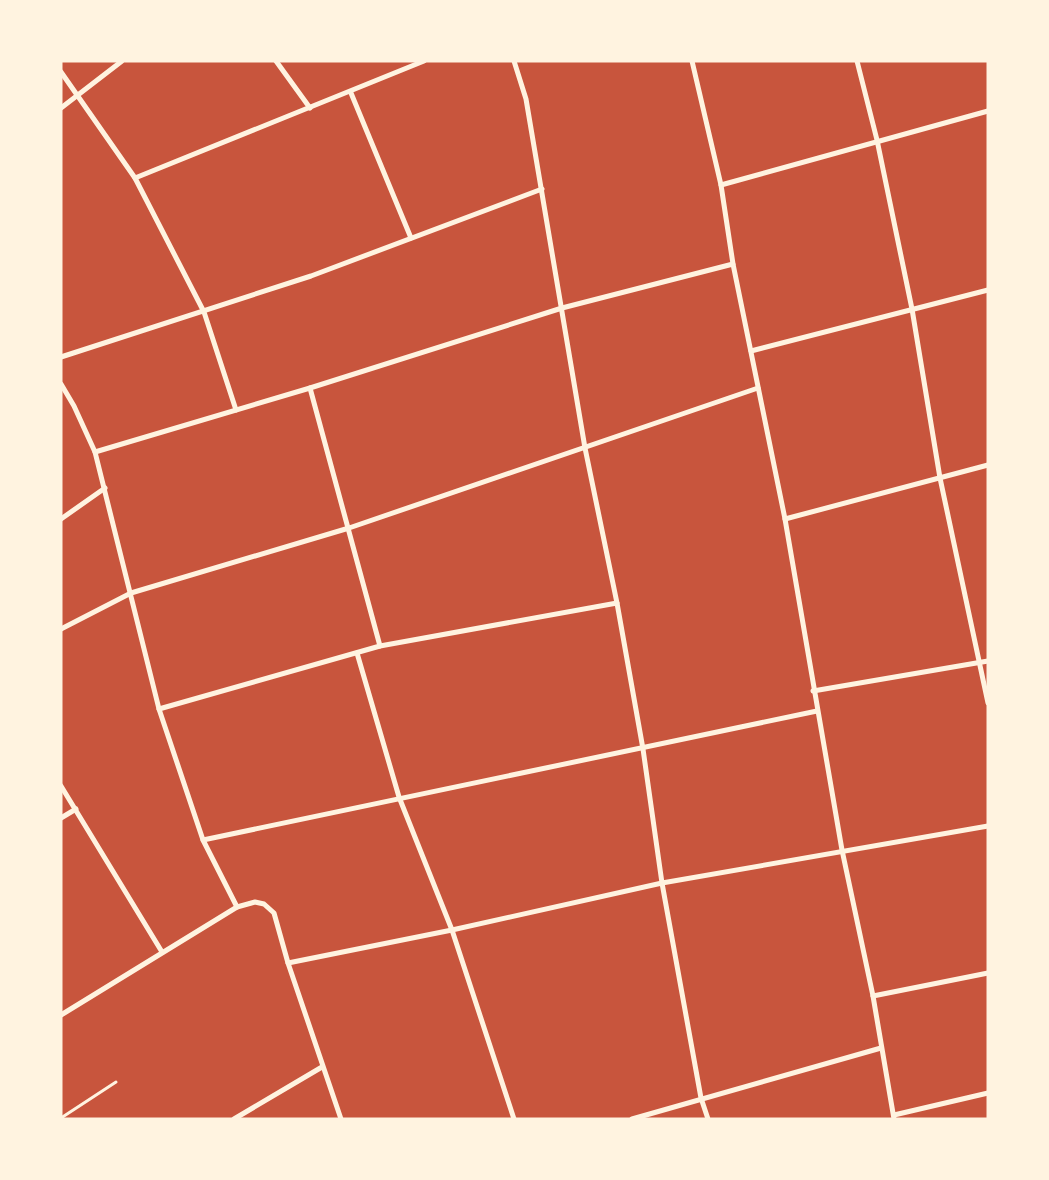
<svg xmlns="http://www.w3.org/2000/svg" width="1049" height="1180" viewBox="0 0 1049 1180" font-family="Manrope,sans-serif">
  <rect width="100%" height="100%" fill="#c8553d"/>
  <g fill="none" stroke-linecap="round" stroke-linejoin="round">
    <path stroke="#fff3e0" stroke-width="3" d="M61,1118L116,1082"/>
    <g stroke="#fff3e0" stroke-width="5">
      <path d="M276,61L310,108"/>
      <path d="M514,61L526,99L585,448L617,603L643,749L662,883L701,1098L708,1119"/>
      <path d="M692,61L721,185L733,264L785,519L842,850L873,996L894,1119"/>
      <path d="M857,61L877,140L912,309L940,478L988,703"/>
      <path d="M61,72L135,178L204,312L236,410"/>
      <path d="M351,93L411,238"/>
      <path d="M61,108L122,61"/>
      <path d="M135,178L424,61"/>
      <path d="M721,185L988,111"/>
      <path d="M751,351L988,290"/>
      <path d="M61,357L311,276L542,189"/>
      <path d="M61,384L74,406L95,452L159,709L203,840L237,907L255,902L264,904L274,913L288,963L341,1119"/>
      <path d="M310,388L380,646"/>
      <path d="M95,452L310,388L562,308L733,264"/>
      <path d="M61,519L105,488"/>
      <path d="M785,519L988,465"/>
      <path d="M61,629L131,593L349,528L758,388"/>
      <path d="M357,653L399,797L452,930L514,1119"/>
      <path d="M813,691L988,661"/>
      <path d="M159,709L380,646L617,603"/>
      <path d="M61,786L162,952"/>
      <path d="M61,818L76,809"/>
      <path d="M203,840L817,711"/>
      <path d="M288,963L452,930L662,883L988,826"/>
      <path d="M873,996L988,973"/>
      <path d="M61,1015L237,907"/>
      <path d="M894,1115L988,1093"/>
      <path d="M234,1119L322,1067"/>
      <path d="M632,1119L881,1048"/>
    </g>
  </g>
  <rect width="1049" height="1180" fill="none" stroke="#fff3e0" stroke-width="125"/>
</svg>
